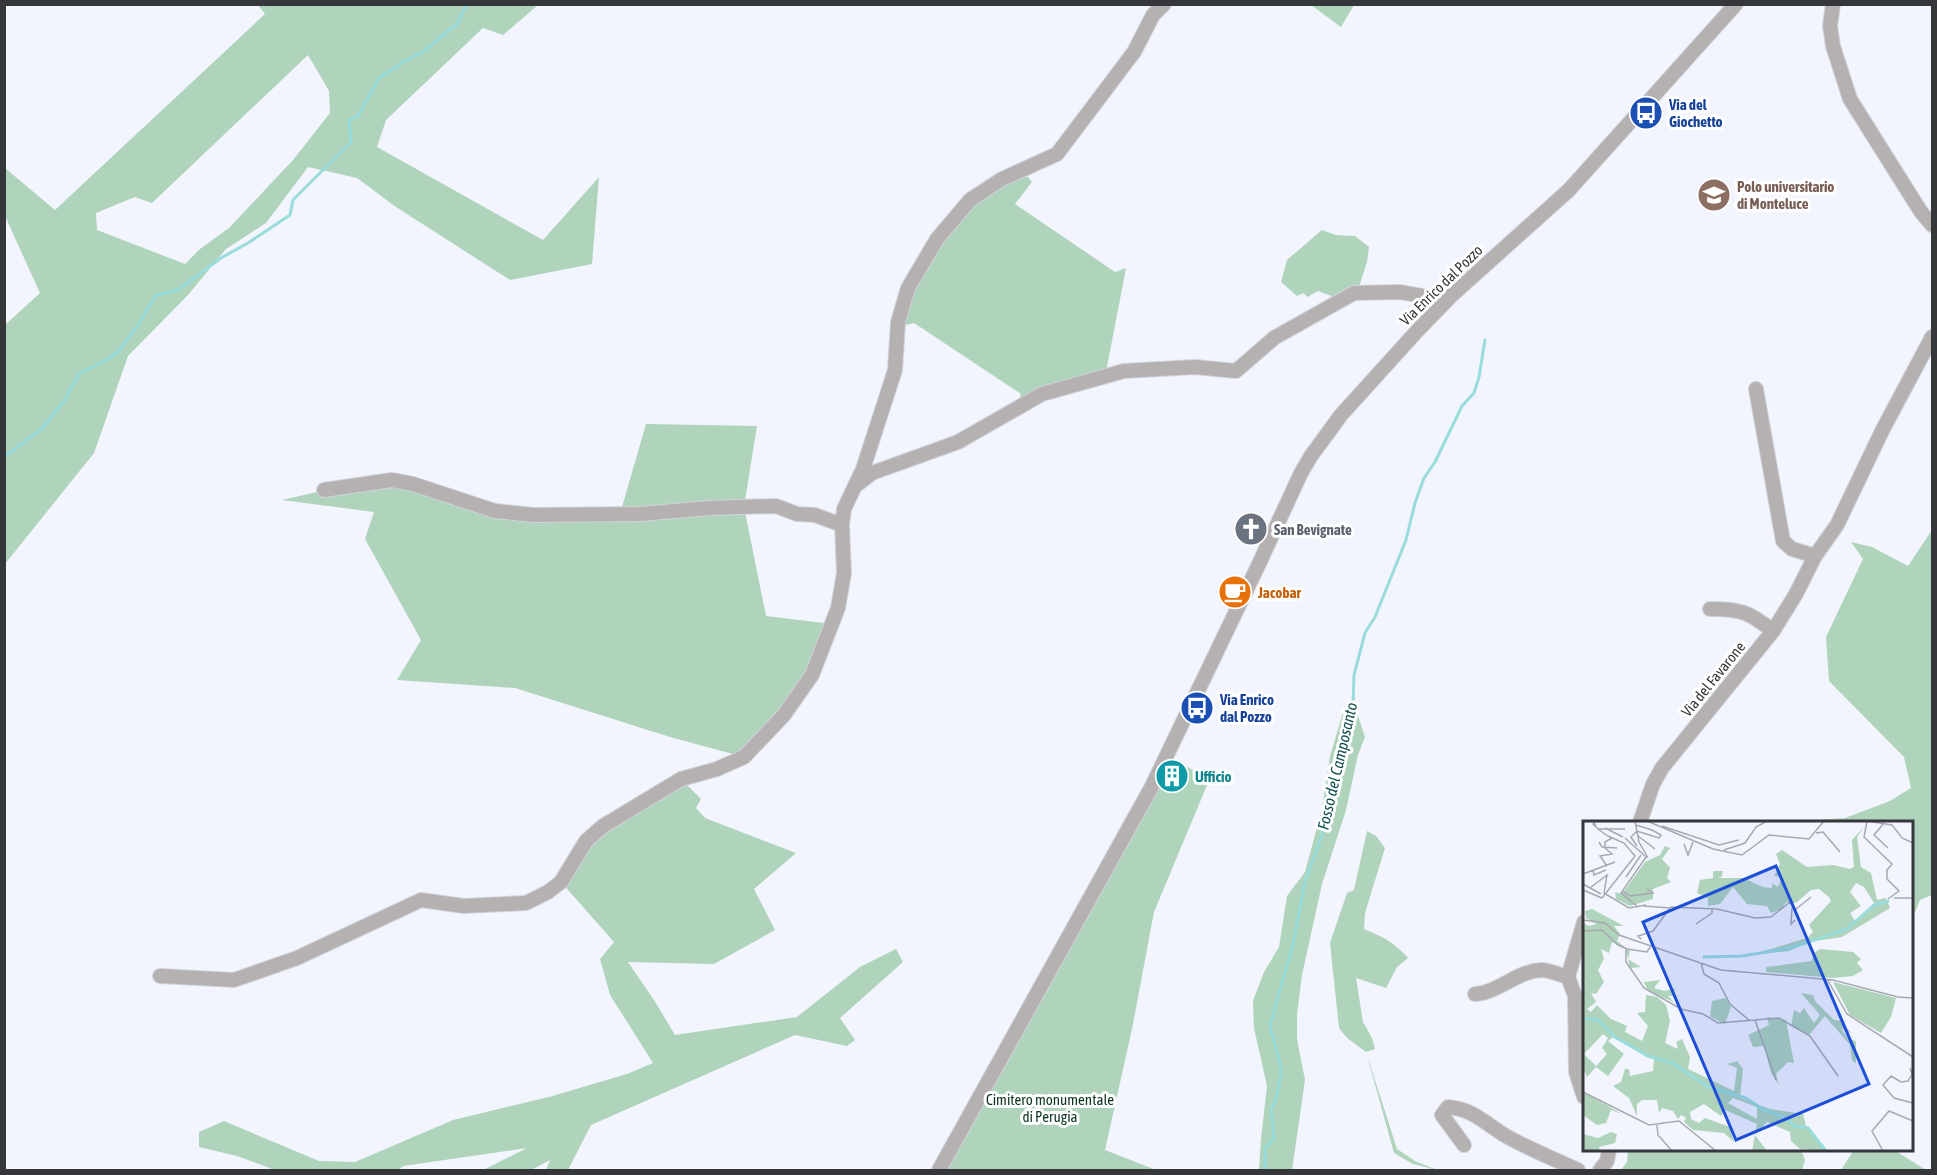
<svg xmlns="http://www.w3.org/2000/svg" width="1937" height="1175" viewBox="0 0 1937 1175" font-family="'Asap Condensed',sans-serif">
  <rect width="100%" height="100%" fill="#f2f5fe"/>
  <g fill="#afd3bb" fill-rule="evenodd">
    <path d="M258,5H538L503,35L483,28L386,120L377,147L543,240L599,177L592,264L510,280L396,207L357,178L308,167L266,223L226,249L188,295L128,356L94,453L5,564V325L40,293L5,216V168L55,210L265,14ZM308,55L329,91L330,113L293,160L229,228L200,249L185,264L97,230L96,213L135,197L152,203Z"/>
    <path d="M1311,5H1354L1341,27Z"/>
    <path d="M1022,170L1032,182L1015,204L1115,272L1126,268L1106,372L1017,407L1021,394L914,323L897,327L908,288L970,200Z"/>
    <path d="M1322,230L1336,235L1355,236L1369,247L1367,262L1357,293L1334,297L1318,291L1307,297L1304,293L1297,296L1281,282L1287,260Z"/>
    <path d="M646,424L757,426L744,507L766,616L832,624L812,675L744,757L670,737L515,688L397,680L421,640L365,539L374,512L282,500L334,488L392,480L495,511L620,514Z"/>
    <path d="M1932,530V895L1920,900L1912,920V822H1792L1845,818L1890,801L1911,788L1904,757L1829,681L1826,637L1863,559L1851,542L1872,547L1908,566Z"/>
    <path d="M1345,706L1357,713L1365,737L1358,755L1346,810L1322,884L1302,975L1297,1014V1039L1305,1080L1292,1170H1259L1261,1139L1267,1086L1254,1028L1253,1001L1264,972L1279,947L1287,896L1305,872L1322,809L1330,756Z"/>
    <path d="M1172,760L1210,778L1154,912L1132,1029L1105,1150L1156,1170H946Z"/>
    <path d="M681,779L701,799L696,808L705,818L796,853L754,889L775,930L714,964L628,962L654,1000L675,1035L797,1017L860,967L896,949L903,962L840,1018L855,1040L847,1046L795,1035L591,1125L568,1170H546L550,1160L531,1170H483L527,1148L403,1166L399,1170H275L237,1156L199,1147V1132L224,1121L319,1161L355,1162L453,1120L549,1097L627,1074L653,1063L610,995L600,959L614,942L561,882L586,841Z"/>
    <path d="M1367,831L1376,836L1385,848L1365,913L1364,929C1382,936 1395,943 1408,958L1397,967L1386,988L1356,978L1363,1022L1372,1038L1375,1049L1366,1052L1397,1149L1415,1161L1437,1170L1413,1164L1394,1153L1366,1052L1347,1038L1339,1028L1330,943L1347,893L1354,890Z"/>
    <path d="M1628,1150H1801L1805,1160L1802,1170H1621L1627,1162Z"/>
    <path d="M1854,1150H1894L1926,1170H1841Z"/>
  </g>
  <g fill="none" stroke-linecap="round" stroke-linejoin="round">
    <g stroke="#98dcdc" stroke-width="3">
      <path d="M4,457L42,429L64,401L79,374L112,357L120,350L138,325L156,295L178,290L221,258L248,243L290,215L293,200L351,142L349,120L358,116L379,78L405,61L423,52L459,22L466,4"/>
      <path d="M1265,1170V1148L1274,1138L1271,1109L1276,1100L1281,1075L1280,1063L1270,1026L1293,944L1305,882L1325,826L1337,779L1353,704L1354,675L1365,633L1375,617L1406,540L1415,503L1424,478L1435,462L1462,406L1474,393L1479,377L1485,340"/>
    </g>
    <g stroke="#d0d3db" stroke-width="16">
      <g id="minor">
        <path d="M1833,4L1830,26L1833,46L1850,99L1921,212L1932,225"/>
        <path d="M1756,389L1783,541L1792,549L1815,556"/>
        <path d="M858,484L872,473L958,442L1042,394L1124,371L1195,367L1236,371L1274,338L1354,293L1400,292L1422,296L1443,304"/>
        <path d="M324,490L392,480L413,484L495,511L533,515L640,514L709,508L776,506L797,514L815,515L842,525L844,509L863,469L895,370L898,322L908,288L937,239L970,200L1002,179L1057,154L1134,52L1153,15L1164,4"/>
        <path d="M1710,609C1741,609 1749,612 1773,631"/>
        <path d="M1640,822L1653,784L1662,768L1773,631L1796,594L1815,556L1837,525L1882,431L1932,337"/>
        <path d="M1584,922L1568,977L1575,996L1576,1072L1584,1097"/>
        <path d="M160,976L234,980L297,958L421,900L464,906L526,903L548,892L561,882L586,841L603,826L681,779L717,769L744,757L784,715L812,675L838,608L844,573L842,525"/>
        <path d="M1475,994C1498,993 1517,971 1541,970C1550,970 1560,975 1568,977"/>
        <path d="M1464,1145L1442,1115L1448,1107C1473,1109 1486,1124 1506,1136C1529,1149 1554,1159 1578,1170"/>
        <path d="M939,1170L1151,788L1257,568L1301,473L1311,456L1341,415L1417,331L1452,295L1569,190L1736,4"/>
        <path d="M1600,1170L1607,1161L1609,1150"/>
      </g>
    </g>
    <use href="#minor" stroke="#b6b1b1" stroke-width="14"/>
  </g>
  <defs>
    <g id="bus-disc" transform="scale(1.725)"><circle r="9.5" fill="#1a4fb4" stroke="#fff"/><path d="M-5-6H5V4H4V6H2V4H-2V6H-4V4H-5ZM-3.5-4V0h7V-4ZM-3.5 1.2v1.5H-2V1.2ZM2 1.2v1.5H3.5V1.2Z" fill="#fff"/></g>
    <g id="university-disc" transform="scale(1.725)"><circle r="9.5" fill="#8d6e63" stroke="#fff"/><path d="M0-5L7-2L0 1L-7-2ZM-4 1L0 2.5L4 1V4Q0 6-4 4Z" fill="#fff"/></g>
    <g id="church-disc" transform="scale(1.725)"><circle r="9.5" fill="#6b7280" stroke="#fff"/><path d="M-1.2-6h2.4v3.5h3.3v2.4h-3.3V6h-2.4V-.1h-3.3v-2.4h3.3Z" fill="#fff"/></g>
    <g id="cafe-disc" transform="scale(1.725)"><circle r="9.5" fill="#e8710a" stroke="#fff"/><path d="M-5.5-4.5H6V0H3Q3 3.5 0 3.5H-2.5Q-5.5 3.5-5.5 0ZM3-3.2v2h1.7v-2ZM-6 4.5H4V6H-6Z" fill="#fff"/></g>
    <g id="building-disc" transform="scale(1.725)"><circle r="9.5" fill="#0f9aa8" stroke="#fff"/><path d="M-4-6H4V6H1V3H-1V6H-4ZM-2.5-4.3h1.7v1.8h-1.7ZM.8-4.3h1.7v1.8H.8ZM-2.5-1h1.7V.8h-1.7ZM.8-1h1.7V.8H.8Z" fill="#fff"/></g>
  </defs>
  <g fill-rule="evenodd">
    <use href="#bus-disc" x="1646" y="113"/>
    <use href="#university-disc" x="1714" y="195"/>
    <use href="#church-disc" x="1251" y="529"/>
    <use href="#cafe-disc" x="1235" y="592"/>
    <use href="#bus-disc" x="1197" y="708"/>
    <use href="#building-disc" x="1172" y="776"/>
  </g>
  <g text-anchor="middle" dominant-baseline="central" stroke-width="6" stroke-linejoin="round" paint-order="stroke">
    <g font-size="15" font-weight="bold" fill="#164399" stroke="#fff" text-anchor="start">
      <text x="1669" y="104">Via del<tspan x="1669" dy="17">Giochetto</tspan></text>
      <text x="1220" y="699">Via Enrico<tspan x="1220" dy="17">dal Pozzo</tspan></text>
    </g>
    <g font-size="15" font-weight="bold" fill="#785e54" stroke="#fff" text-anchor="start">
      <text x="1737" y="186">Polo universitario<tspan x="1737" dy="17">di Monteluce</tspan></text>
    </g>
    <g font-size="15" fill="#36373a" stroke="#fff">
      <text transform="translate(1441 285) rotate(-44)">Via Enrico dal Pozzo</text>
      <text transform="translate(1713 679) rotate(-51)">Via del Favarone</text>
    </g>
    <g font-size="15" font-weight="bold" fill="#5b616d" stroke="#fff" text-anchor="start">
      <text x="1274" y="529">San Bevignate</text>
    </g>
    <g font-size="15" font-weight="bold" fill="#c56008" stroke="#fff" text-anchor="start">
      <text x="1258" y="592">Jacobar</text>
    </g>
    <g font-size="15" font-weight="bold" fill="#0d838f" stroke="#fff" text-anchor="start">
      <text x="1195" y="776">Ufficio</text>
    </g>
    <g font-size="15" fill="#0d3520" stroke="#fff">
      <text x="1050" y="1099">Cimitero monumentale<tspan x="1050" dy="17">di Perugia</tspan></text>
    </g>
    <g font-size="16" font-style="italic" fill="#124e4f" stroke="#fff">
      <text transform="translate(1337 766) rotate(-77)">Fosso del Camposanto</text>
    </g>
  </g>
  <g transform="translate(1583 821)">
    <rect width="330" height="330" fill="#f2f5fe"/>
    <path d="M282,5L274,16L278,46L288,52L294,79L303,77L307,87L259,116L226,121L206,130L168,134L224,117L230,111L226,104L248,80L246,76L236,68L228,69L213,82L203,81L199,88L188,92L184,85L164,83L150,66L137,83L125,85V77L114,72L117,59L130,57V50H140L139,56L134,57H160L180,66L189,67V62L195,66L199,56L191,55L197,43L193,33L199,29L224,46L250,44L267,48L271,46L269,19ZM273,62L281,66L291,82L272,100L267,92L278,85L267,71ZM82,25L87,27L79,38L87,47L84,57L88,61L70,68V78L47,85L33,78L32,71L39,73L62,41L77,34ZM9,88L41,105H31L37,113L34,120L47,130L45,138L58,146L47,147L43,128L29,121L26,132L18,128L21,138L15,149L21,161L13,173L8,172L13,181L4,188L8,191L14,184L28,198L44,205L42,211L59,220L65,205L54,192L62,191L63,174L74,176L83,184L87,200L82,222L95,228L93,221L99,218L107,236L105,248L151,270L154,247L144,243L154,240L160,248L157,277L187,288L220,293L223,305L245,330L217,328L208,320L207,311L184,301L172,314L184,330H169L174,303L142,289L138,295L121,283L107,291L108,298L116,302L122,297L147,306L151,321L141,312L110,309L101,301L103,297L98,294L95,298L90,290L79,287L76,292L74,279H59L54,283V295L46,277L30,265L38,261L42,248H46L47,255L70,250L71,238L30,216L25,220L41,233L25,255L13,246L4,256L0,246V162L3,163L0,160V101L5,105L14,103L3,97L2,90ZM20,213L25,217L19,227L24,233L13,245L1,233ZM150,277L174,286V298L145,282ZM237,128L270,131L278,138L274,142L280,149L270,155L250,157L183,151V146L229,140L230,133ZM58,156L61,161L77,159L71,167L82,170L92,167L90,175H85L91,181L66,171ZM250,161L313,177L308,196L298,212L267,194ZM218,172L230,174L232,180L251,199L263,200L258,202L269,212L258,207L265,218L273,220V242L269,240L267,224L242,195L226,214L208,205L211,189L217,192L221,187L231,202L237,194ZM142,177L148,186L142,203L124,194L127,195L129,180ZM184,196L203,199L211,242L205,241L193,253L196,264L188,252L181,225L170,226L165,214L186,204ZM0,271L39,293L28,289L23,302L14,304L0,294ZM28,311L34,313L32,322L16,326L17,330H0V313L15,317Z" fill="#afd3bb" fill-rule="evenodd"/>
    <path fill="none" stroke="#98dcdc" stroke-width="3" d="M120,136L159,135L208,127L264,108L291,84L306,80M0,198H14L32,216L65,235L89,242L126,266L163,277L179,288L204,297L211,305L225,307L243,330"/>
    <path fill="none" stroke="#a7a9b0" stroke-width="1.5" d="M52,0L56,21L65,37M64,0L130,28L159,34L186,14L226,18L241,0M284,0L281,16L309,43L304,49V58L316,70L305,78M284,0L309,4L319,17L330,22M301,2L291,14L305,27M53,4L69,9L78,14L76,17M79,5L136,24L156,19M22,7L40,16M15,8H42M233,12L240,11L257,31M55,15L72,28M42,17L63,36L38,72L55,86M16,21L19,26L34,27M101,23L105,34L110,21M54,25L48,16L54,10L76,17M141,29L162,22L173,6L184,0M24,45L17,35L29,33L22,27V21L29,17M10,49L11,54L23,49M0,53L32,41M43,56L58,34M0,63L18,73M7,67L24,54L21,72L46,87L63,84M0,69L19,77L52,35L41,22L25,15L19,11L14,7L10,3L11,1L13,6M39,70L47,75L70,72L64,68M311,77H330M61,85L87,87M87,86L134,88L172,97L188,96L207,81L212,89L228,76M209,87L208,103L212,99M0,99L22,102L36,114L138,149L250,159L315,176L330,177M113,103L129,92V88M0,110L19,109L35,124L44,128L64,131L69,123M58,118L55,115L70,110L87,87M43,128V141L61,167L98,188L120,193L135,202L172,199L193,259M118,142L121,153L136,162L147,183L167,200M244,158L264,193L330,236M172,199L196,197L227,215L255,255M327,247L329,253L325,260L318,261L308,255L300,264L311,277L330,282M0,271L66,304L96,300L133,330M74,304L75,314L89,330M300,330L289,310L306,290L330,300"/>
    <path fill="#1d4ed8" fill-opacity="0.15" stroke="#1d4ed8" stroke-width="3" d="M193,45L286,263L153,319L60,101Z"/>
    <rect width="330" height="330" fill="none" stroke="#36373a" stroke-width="3"/>
  </g>
  <rect width="1937" height="1175" fill="none" stroke="#36373a" stroke-width="12"/>
</svg>
